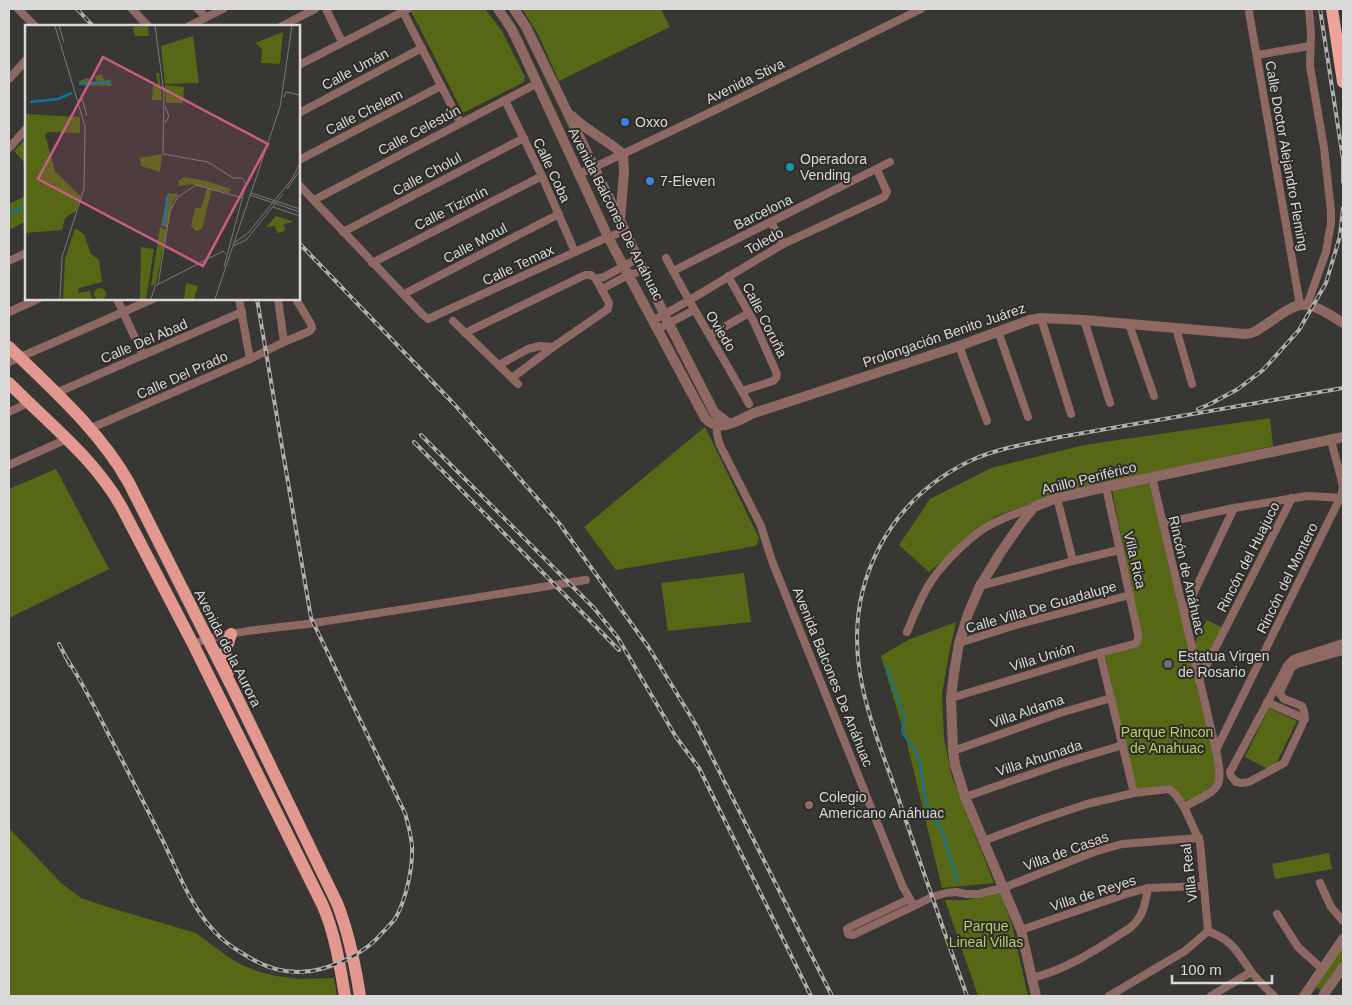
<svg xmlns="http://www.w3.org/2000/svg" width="1352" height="1005" viewBox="0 0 1352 1005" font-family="Arial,sans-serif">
  <rect width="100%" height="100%" fill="#393733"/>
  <g fill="#566715">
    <path d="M416,9H485L502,31L525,77L524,82L463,113L411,11Z"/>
    <path d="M522,9H661L670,27L559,81L538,34Z"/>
    <path d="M26,138V164L14,151Z"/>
    <path d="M26,196V221L9,230V204Z"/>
    <path d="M1270,418L1273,446L1061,493L996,516L929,572L899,545L930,499L991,468L1084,445Z"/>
    <path d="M705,427L759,538L756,546L616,570L584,527Z"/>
    <path d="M56,469L109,569L9,618V489Z"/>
    <path d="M1149,482L1217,770L1216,782L1200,795L1185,801L1168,785L1136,790L1105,655L1142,642L1112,490Z"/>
    <path d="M744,573L751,622L668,631L661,583Z"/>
    <path d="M1207,620L1223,628L1200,668L1194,644Z"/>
    <path d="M956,622L950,649L942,694L944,738L952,777L994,883L942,888L907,743L881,656L908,640Z"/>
    <path d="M1269,708L1297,721L1276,764L1268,769L1245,757Z"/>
    <path d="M9,828L61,883L81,898L111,908L196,933L228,957L242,965L260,972L276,976L300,979L334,978L337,996H9Z"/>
    <path d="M1329,853L1332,869L1275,879L1272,864Z"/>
    <path d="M1000,892L1012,925L1028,996H978L945,900H967Z"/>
    <path d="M1343,943V959L1321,991L1314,984Z"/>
  </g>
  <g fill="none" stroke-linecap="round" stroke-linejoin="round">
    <g stroke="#0c749f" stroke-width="2">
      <path d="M9,213L26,206"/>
      <path d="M886,667L904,715V719L902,729L903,734L913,747L920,762L925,800L943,833L951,862L956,873V883"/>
    </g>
    <g stroke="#8e6964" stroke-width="8">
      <path d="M18,9L35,26"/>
      <path d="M132,9L148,26"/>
      <path d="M198,9L206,17"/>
      <path d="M326,9L342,42"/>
      <path d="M403,12L460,122"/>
      <path d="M1249,12L1300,305"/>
      <path d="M189,26L223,9"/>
      <path d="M282,26L315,9"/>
      <path d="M1257,55L1310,46"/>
      <path d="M299,65L408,9"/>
      <path d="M9,79L26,60"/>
      <path d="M505,100L542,176L575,252"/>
      <path d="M299,113L422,48"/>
      <path d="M9,148L26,129"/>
      <path d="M299,160L441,86"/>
      <path d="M579,174C694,122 807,65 921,9"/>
      <path d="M299,185L423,315L428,319L608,237L625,231"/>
      <path d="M314,200L536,84"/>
      <path d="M771,222L783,244"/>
      <path d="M343,232L524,138"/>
      <path d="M666,258C692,308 722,355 749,404"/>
      <path d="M9,261L26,253"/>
      <path d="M372,263L542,176"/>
      <path d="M673,271L890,162"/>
      <path d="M728,276L754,322L777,374L776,378L773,381L742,391"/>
      <path d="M596,279L604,277L637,259"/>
      <path d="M602,289L628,275L643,271"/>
      <path d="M404,294L559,214"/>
      <path d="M117,299L143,355"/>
      <path d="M239,299L250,359"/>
      <path d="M278,299L284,342"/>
      <path d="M1307,305L1326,252L1331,223V211L1324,148L1310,66L1311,33L1309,9"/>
      <path d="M9,312L38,299"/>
      <path d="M1041,318L1071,414"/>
      <path d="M654,320L688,301L783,244L884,197L887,192L877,170"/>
      <path d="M1084,320L1110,403"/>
      <path d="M453,321L518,384"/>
      <path d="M1129,324L1154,396"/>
      <path d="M1176,328L1192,384"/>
      <path d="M658,329L694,310"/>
      <path d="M998,331L1028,417"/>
      <path d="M465,333L585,275H591L596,279L609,303L608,309L553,347L512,378"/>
      <path d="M710,335L749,313"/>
      <path d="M959,346L987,421"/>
      <path d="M9,362L153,299"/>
      <path d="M499,365L528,349L540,346L553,347"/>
      <path d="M56,393L242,312"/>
      <path d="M9,412L28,403"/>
      <path d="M719,421C715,429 717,436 720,445L761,526L772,561L903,887L914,906L932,897L946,893L956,892L966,894H978L1003,888L1094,852L1122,844L1199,838"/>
      <path d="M89,429L250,359L284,342L310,331L312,328L311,324L296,299"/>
      <path d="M9,465L67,439"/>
      <path d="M1152,477L1216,750C1225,792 1218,788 1184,807"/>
      <path d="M1057,498L1073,561"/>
      <path d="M1163,523L1234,508L1307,496L1343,498"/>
      <path d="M980,586L1073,561L1119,550"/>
      <path d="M1184,613L1234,508"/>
      <path d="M907,632C914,615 921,596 932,580C945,561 973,533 994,523C1007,516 1020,512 1034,507"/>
      <path d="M959,643L1016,625L1130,595"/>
      <path d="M1343,643L1296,658L1292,660L1287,666L1230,772L1231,776L1236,782L1242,783L1249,782L1284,763L1302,725C1305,718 1306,713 1302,706L1284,699L1280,694V692L1292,667L1297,664L1343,651"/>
      <path d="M193,644C232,629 278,629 320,622C409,609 497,594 586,580"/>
      <path d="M1100,653L1134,793"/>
      <path d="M1199,680L1292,498"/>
      <path d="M951,698L1100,653L1134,644C1138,642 1139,639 1138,634L1106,487"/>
      <path d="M1267,702L1305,719"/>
      <path d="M1216,750L1340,498L1343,489L1342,482L1331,440"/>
      <path d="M953,751L1060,713L1111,698"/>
      <path d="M965,797L1066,762L1123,745"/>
      <path d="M983,841L1042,819L1087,804L1134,793L1169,789L1175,794L1184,807L1200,842L1208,931"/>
      <path d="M1320,883L1331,907L1343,921"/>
      <path d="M909,899L850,927L847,929L848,934L853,935L914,906"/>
      <path d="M1277,914L1298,947L1322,969"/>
      <path d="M1021,930L1126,894L1148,888L1204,886"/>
      <path d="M1208,931C1233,941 1236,950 1250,970C1257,980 1266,988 1274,996"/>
      <path d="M1032,978C1069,969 1098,948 1130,928C1143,917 1145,905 1148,888"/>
      <path d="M1109,996L1185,951L1208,931"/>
      <path d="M1211,996L1251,972"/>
    </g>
    <g stroke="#8e6964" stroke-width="10">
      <path d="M498,9L511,28L519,44L608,237L705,418C719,434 739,420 754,413L959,346L1030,320L1041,318L1084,320L1244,334C1253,334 1258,330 1265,325C1275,319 1288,307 1300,305C1314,303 1332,316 1343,323"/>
      <path d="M514,9L526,27L625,231L664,314L714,412L729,424"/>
      <path d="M572,116C587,131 607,140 623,154L624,172L620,220"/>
      <path d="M1036,996L1021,930L965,797L955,765L953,751L951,698L954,673L959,643L968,614L980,586L1001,552L1019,526L1034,507L1057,498L1106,487L1343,437"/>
      <path d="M1304,996L1343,939"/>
      <path d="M1323,996L1343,967"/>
    </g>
    <g stroke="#e3988f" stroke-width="12">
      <path d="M9,347C51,388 100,431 129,483L236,695L337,903C349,933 355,964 360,996"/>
      <path d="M9,383C48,423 93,457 121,506L193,644L323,906C335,934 340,966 345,996"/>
      <path d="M229,671L225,652L231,634"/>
    </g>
    <path stroke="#eea49b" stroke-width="12" d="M1332,9L1343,82"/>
    <g stroke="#b1afad" stroke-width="4">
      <g id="rail">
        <path d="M77,9L93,26"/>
        <path d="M1320,9L1343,159V182"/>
        <path d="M299,243L454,404L559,523L649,648L696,725L832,996"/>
        <path d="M1198,409L1210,404L1238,389L1263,370L1299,330L1326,283L1340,236L1343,208"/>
        <path d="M421,435L594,608L618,638L676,737L699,768L811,996"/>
        <path d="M414,442L619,650"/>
        <path d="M59,644L70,665"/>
        <path d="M67,659C84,685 97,712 111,739C129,773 146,807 163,841C178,872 191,907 215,932C223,941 232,947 242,953C266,969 292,977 321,969C343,963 367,951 382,933C386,929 391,924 395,919C406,900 413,868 412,846C411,834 408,824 405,813L311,618L257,299"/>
        <path d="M967,996C944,931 921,866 899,800C885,759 867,717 860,674C845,583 889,499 972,460C999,448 1031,443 1060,437L1343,388"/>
      </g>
    </g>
    <use href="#rail" stroke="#2f2d29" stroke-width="2" stroke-dasharray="5.5" stroke-linecap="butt"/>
  </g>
  <g fill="#3f7fe0" stroke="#2f2d29" stroke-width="2">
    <circle cx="625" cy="122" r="5"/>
    <circle cx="650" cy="181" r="5"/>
  </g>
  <circle fill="#0f9aa8" stroke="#2f2d29" stroke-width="2" cx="790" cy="167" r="5"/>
  <circle fill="#6b7280" stroke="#2f2d29" stroke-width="2" cx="1168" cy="664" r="5"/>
  <circle fill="#8d6e63" stroke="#2f2d29" stroke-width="2" cx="809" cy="805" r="5"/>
  <g text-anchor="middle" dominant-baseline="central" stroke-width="4" stroke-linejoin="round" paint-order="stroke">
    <g font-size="14" fill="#dbd9d7" stroke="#2f2d29">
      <text transform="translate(355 69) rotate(-28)">Calle Umán</text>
      <text transform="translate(745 81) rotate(-26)">Avenida Stiva</text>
      <text transform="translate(364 112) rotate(-27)">Calle Chelem</text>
      <text transform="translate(419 130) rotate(-28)">Calle Celestún</text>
      <text transform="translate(1287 156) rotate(80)">Calle Doctor Alejandro Fleming</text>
      <text transform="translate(552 170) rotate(65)">Calle Coba</text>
      <text transform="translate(427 174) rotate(-28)">Calle Cholul</text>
      <text transform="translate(451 208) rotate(-27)">Calle Tizimín</text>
      <text transform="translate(763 212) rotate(-26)">Barcelona</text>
      <text transform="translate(616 214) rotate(63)">Avenida Balcones De Anáhuac</text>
      <text transform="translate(764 241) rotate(-29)">Toledo</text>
      <text transform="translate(475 243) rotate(-28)">Calle Motul</text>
      <text transform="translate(518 265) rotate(-25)">Calle Temax</text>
      <text transform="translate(765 320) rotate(63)">Calle Coruña</text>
      <text transform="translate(721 331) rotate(59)">Oviedo</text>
      <text transform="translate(944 335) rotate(-19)">Prolongación Benito Juárez</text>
      <text transform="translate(144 341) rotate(-23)">Calle Del Abad</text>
      <text transform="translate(182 375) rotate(-24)">Calle Del Prado</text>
      <text transform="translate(1089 478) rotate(-14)">Anillo Periférico</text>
      <text transform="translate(1248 557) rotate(-63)">Rincón del Huajuco</text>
      <text transform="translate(1135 560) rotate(77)">Villa Rica</text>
      <text transform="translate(1187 575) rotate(77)">Rincón de Anáhuac</text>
      <text transform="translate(1287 578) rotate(-64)">Rincón del Montero</text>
      <text transform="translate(1041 607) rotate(-16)">Calle Villa De Guadalupe</text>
      <text transform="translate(228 648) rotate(63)">Avenida de la Aurora</text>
      <text transform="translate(1042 657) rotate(-17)">Villa Unión</text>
      <text transform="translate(833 677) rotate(68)">Avenida Balcones De Anáhuac</text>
      <text transform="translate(1027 711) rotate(-19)">Villa Aldama</text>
      <text transform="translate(1039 758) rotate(-18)">Villa Ahumada</text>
      <text transform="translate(1066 851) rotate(-20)">Villa de Casas</text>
      <text transform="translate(1189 873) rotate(-97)">Villa Real</text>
      <text transform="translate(1093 893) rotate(-18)">Villa de Reyes</text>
    </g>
    <g font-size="14" fill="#dbd9d7" stroke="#2f2d29" text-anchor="start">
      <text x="635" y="122">Oxxo</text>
      <text x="800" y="159">Operadora<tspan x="800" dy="16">Vending</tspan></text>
      <text x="660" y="181">7-Eleven</text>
      <text x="1178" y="656">Estatua Virgen<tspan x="1178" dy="16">de Rosario</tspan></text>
      <text x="819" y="797">Colegio<tspan x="819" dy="16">Americano Anáhuac</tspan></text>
    </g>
    <g font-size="14" fill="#b6cf63" stroke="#2f2d29">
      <text x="1167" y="732">Parque Rincon<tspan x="1167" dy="16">de Anahuac</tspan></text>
      <text x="986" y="926">Parque<tspan x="986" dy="16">Lineal Villas</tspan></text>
    </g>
  </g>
  <g transform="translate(25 25)">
    <rect width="275" height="275" fill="#393733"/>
    <path d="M123,1L124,11H110L108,2ZM258,7L255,39L236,38L237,24L230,18ZM168,11L174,58L140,59L136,21ZM131,48H134L137,75H127L128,59H133ZM77,49L79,56L85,54L87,61L55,60L54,56L63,53L65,57H72L70,51ZM140,60L159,62L158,78H141ZM0,89L55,92V108L24,107L20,110L30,146L56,172L51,186L40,193L37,205L0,208ZM137,129L135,147L116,141L115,133ZM159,152L181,156L206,164L204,168L166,159L154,161L153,156ZM182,163L187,164L177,204L171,206L166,201L170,183H176ZM143,168L154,169L148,177L142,203L136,200ZM251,191L267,196V197L259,199L260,206L252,208L250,201L241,202ZM135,202L142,205L131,259L126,261ZM50,203L59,209L66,229L74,235L77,257L54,263L53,268L65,266L67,274H38L40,234ZM116,222L129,224L121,274H115ZM161,258L173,261L169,274H159ZM69 269a6 6 0 1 1 12 0a6 6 0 1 1-12 0Z" fill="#566715"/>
    <path fill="none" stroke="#0c749f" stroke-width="2.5" d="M54,59L86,57M5,77L33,74L47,68M138,201L143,170"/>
    <path fill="none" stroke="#7a7875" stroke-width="1" d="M30,1L60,101L59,164L37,232L35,274M34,1L39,17M130,1L139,68L138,129L183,137L208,153H217L221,159L199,242M56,70L62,91M259,72L261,67L275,70M140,98L144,91L140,81M262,164L275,145M226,168L275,184M225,170L275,187M248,182L275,191M209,218L223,208L267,154L275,138M208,221L221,215L258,169M133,260L145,186L153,172L171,160L218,173M126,274L130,261L198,226L201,229M190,274L255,82L267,1"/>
    <path fill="#cb5c86" fill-opacity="0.15" stroke="#cb5c86" stroke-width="2.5" d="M78,32L243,119L178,241L13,154Z"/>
    <rect width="275" height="275" fill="none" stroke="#dbd9d7" stroke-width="2.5"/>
  </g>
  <rect width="1352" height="1005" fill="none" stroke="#dbd9d7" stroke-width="20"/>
  <path d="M1172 975v8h100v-8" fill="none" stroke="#dbd9d7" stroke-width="2.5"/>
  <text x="1180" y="975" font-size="15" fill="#dbd9d7" stroke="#2f2d29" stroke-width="4" paint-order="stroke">100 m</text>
</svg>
